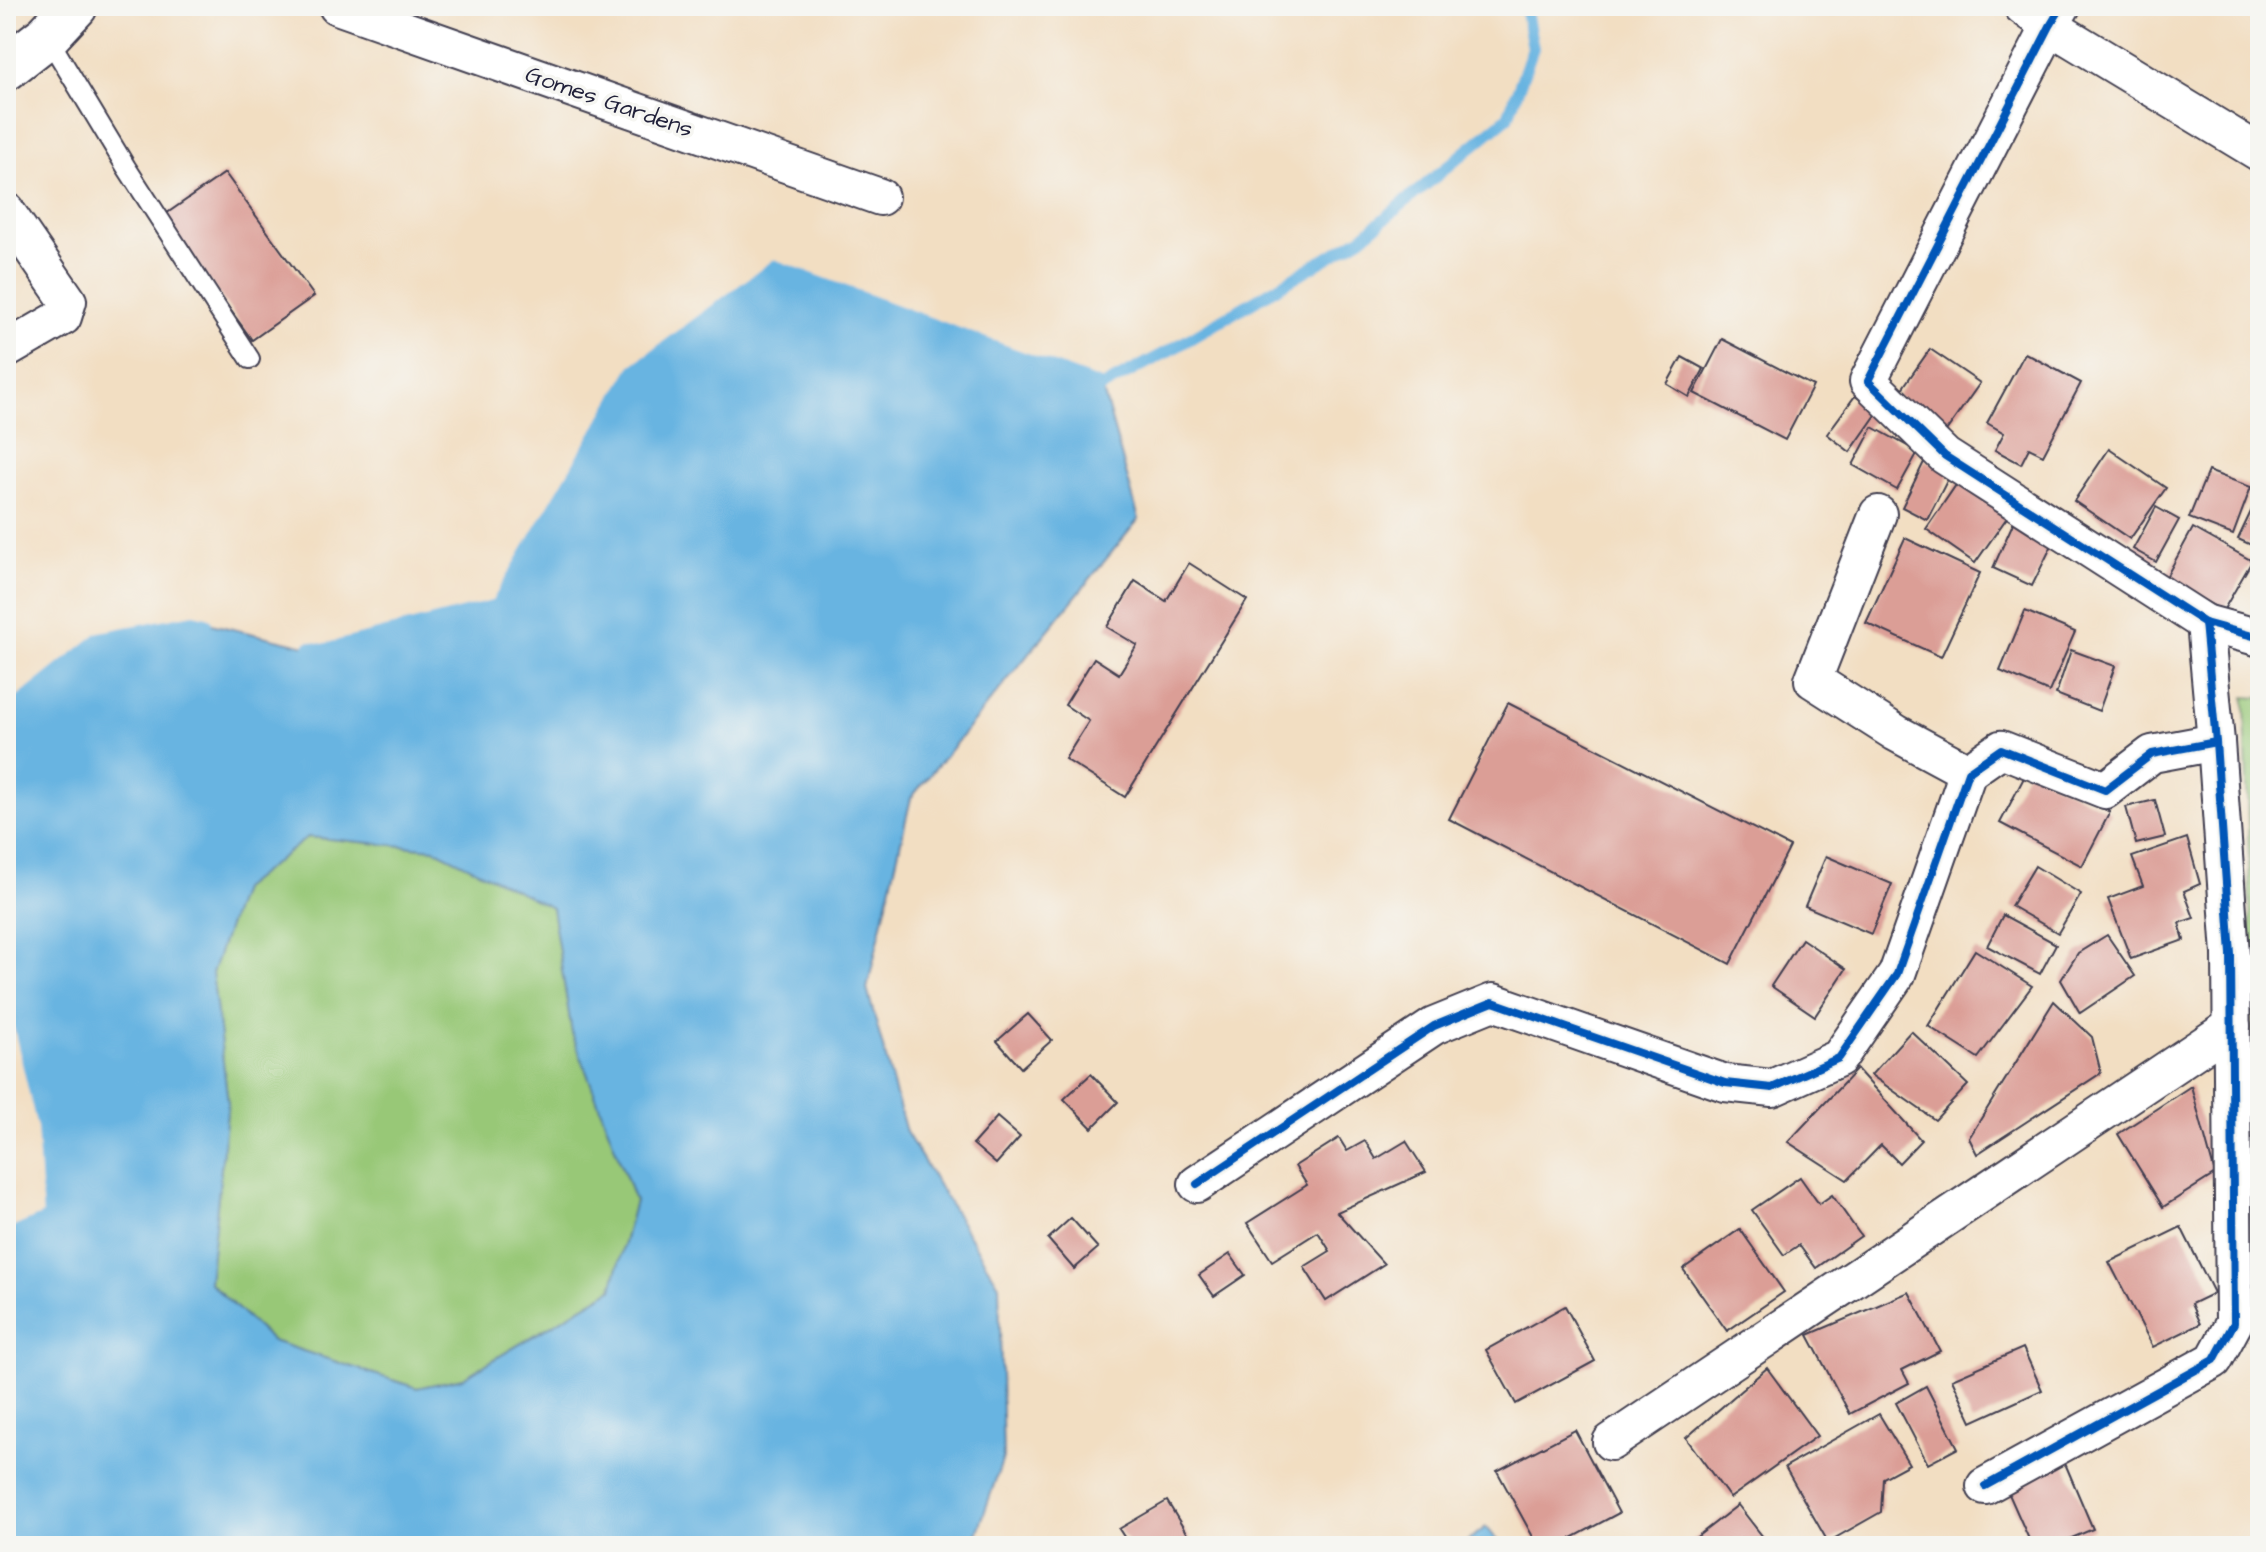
<svg xmlns="http://www.w3.org/2000/svg" width="2266" height="1552" viewBox="0 0 2266 1552" font-family="'Architects Daughter',sans-serif">
  <rect width="100%" height="100%" fill="#f6f6f2"/>
  <filter id="ink" filterUnits="userSpaceOnUse"><feTurbulence type="fractalNoise" baseFrequency=".0125" numOctaves="2"/><feDisplacementMap in="SourceGraphic" scale="16" xChannelSelector="R" yChannelSelector="G"/><feConvolveMatrix kernelMatrix="1 2 1 2 8 2 1 2 1" color-interpolation-filters="sRGB"/></filter>
  <filter id="wash" filterUnits="userSpaceOnUse"><feTurbulence type="fractalNoise" baseFrequency=".006" numOctaves="4" result="noise"/><feDisplacementMap in="SourceGraphic" scale="32" xChannelSelector="R" yChannelSelector="G"/><feGaussianBlur stdDeviation="1.8" result="paint"/><feColorMatrix in="noise" values="0 0 0 0 0 0 0 0 0 0 0 0 0 0 0 0 0 1.4 0 .05"/><feComposite in="paint" operator="in"/></filter>
  <g filter="url(#wash)">
    <rect width="100%" height="100%" fill="#f2dec2"/>
    <g fill="#98c877" stroke="#5d7559" stroke-width="2">
      <path d="M2245,697L2260,698V1346Z"/>
      <path d="M308,837L434,849L552,907L572,1033L635,1201L612,1289L463,1378L417,1388L272,1341L209,1282L228,1102L212,973L241,889Z"/>
    </g>
    <g fill="#68b4e1" stroke="#456b8e" stroke-width="2" fill-rule="evenodd">
      <path d="M775,266L1102,387L1139,519L911,798L867,989L906,1132L999,1285L1003,1458L973,1546H6V1237L49,1218L43,1127L6,968V714L101,638L194,620L323,650L496,606L635,370ZM308,837L434,849L552,908L572,1033L635,1201L612,1289L463,1378L417,1388L272,1341L209,1282L228,1102L212,973L241,889Z"/>
      <path d="M1486,1527L1503,1546H1461Z"/>
    </g>
    <g fill="none" stroke-linecap="round" stroke-linejoin="round">
      <g stroke="#68b4e1" stroke-width="12">
        <path d="M310,647L323,650L496,606L635,370L775,266L1102,387L1169,351L1361,238L1508,117L1533,48L1525,6"/>
        <path d="M6,714L101,638L194,620L206,623"/>
        <path d="M6,968L43,1127L49,1218L6,1237"/>
      </g>
    </g>
    <g id="blocks">
      <g fill="#db9e96">
        <path d="M225,173L314,296L252,340L163,216Z"/>
        <path d="M1722,339L1813,386L1785,440L1694,393Z"/>
        <path d="M1930,349L1980,383L1946,431L1897,396Z"/>
        <path d="M2025,353L2081,383L2043,455L2029,448L2021,464L1995,450L2004,433L1987,423Z"/>
        <path d="M1682,357L1704,369L1689,397L1667,384Z"/>
        <path d="M1855,396L1878,412L1850,452L1827,434Z"/>
        <path d="M1873,427L1918,452L1897,490L1853,465Z"/>
        <path d="M2109,449L2166,488L2130,539L2074,501Z"/>
        <path d="M1925,460L1951,473L1927,520L1902,507Z"/>
        <path d="M2208,471L2251,487L2233,535L2189,518Z"/>
        <path d="M1958,482L2008,516L1975,563L1926,529Z"/>
        <path d="M2256,501L2260,502V549L2238,539Z"/>
        <path d="M2156,507L2179,520L2156,562L2133,549Z"/>
        <path d="M2014,521L2054,541L2032,586L1993,568Z"/>
        <path d="M2193,528L2252,561L2223,611L2165,579Z"/>
        <path d="M1905,538L1980,573L1941,657L1866,623Z"/>
        <path d="M1189,563L1247,600L1125,797L1065,759L1089,721L1065,705L1094,658L1119,674L1137,645L1107,627L1135,581L1166,601Z"/>
        <path d="M2025,611L2075,632L2049,692L2000,671Z"/>
        <path d="M2071,650L2115,666L2099,711L2056,694Z"/>
        <path d="M1508,703L1790,847L1730,964L1449,819Z"/>
        <path d="M2028,770L2110,812L2082,866L2000,823Z"/>
        <path d="M2155,800L2165,837L2136,844L2126,807Z"/>
        <path d="M2187,838L2200,884L2184,891L2194,918L2179,923L2184,940L2131,959L2108,899L2143,886L2132,857Z"/>
        <path d="M1826,856L1892,884L1871,934L1805,906Z"/>
        <path d="M2035,866L2081,894L2058,933L2011,906Z"/>
        <path d="M2003,915L2056,944L2040,974L1987,946Z"/>
        <path d="M2107,935L2135,976L2080,1013L2061,980L2078,953Z"/>
        <path d="M1802,939L1846,969L1815,1016L1771,986Z"/>
        <path d="M1975,950L2032,986L1978,1058L1928,1026Z"/>
        <path d="M2054,1001L2092,1037L2101,1073L1977,1154L1969,1138Z"/>
        <path d="M1028,1014L1052,1040L1021,1068L997,1041Z"/>
        <path d="M1911,1031L1968,1085L1935,1120L1871,1075Z"/>
        <path d="M1857,1069L1921,1140L1899,1163L1881,1145L1847,1180L1788,1142Z"/>
        <path d="M1091,1074L1118,1102L1092,1128L1064,1099Z"/>
        <path d="M2191,1086L2215,1174L2163,1207L2118,1134Z"/>
        <path d="M997,1117L1020,1137L996,1164L973,1144Z"/>
        <path d="M1339,1138L1347,1151L1365,1141L1376,1159L1406,1141L1426,1172L1337,1212L1384,1264L1326,1301L1304,1267L1330,1251L1318,1232L1272,1261L1247,1223L1307,1185L1295,1166Z"/>
        <path d="M1800,1177L1819,1204L1832,1195L1861,1236L1816,1268L1799,1245L1784,1255L1752,1210Z"/>
        <path d="M1071,1218L1098,1248L1074,1269L1048,1239Z"/>
        <path d="M2181,1227L2214,1293L2191,1304L2200,1324L2153,1347L2109,1262Z"/>
        <path d="M1740,1229L1784,1292L1727,1331L1683,1269Z"/>
        <path d="M1230,1254L1245,1275L1214,1296L1199,1275Z"/>
        <path d="M1909,1292L1940,1351L1902,1370L1909,1383L1850,1414L1808,1335Z"/>
        <path d="M1565,1306L1595,1361L1516,1404L1486,1350Z"/>
        <path d="M2023,1348L2042,1390L1972,1422L1952,1379Z"/>
        <path d="M1767,1368L1817,1436L1730,1498L1686,1438Z"/>
        <path d="M1926,1386L1958,1448L1928,1464L1896,1403Z"/>
        <path d="M1879,1414L1909,1464L1883,1478L1881,1512L1828,1542L1785,1467Z"/>
        <path d="M1575,1430L1619,1513L1557,1546H1538L1497,1471Z"/>
        <path d="M2064,1461L2093,1529L2053,1546H2032L2005,1485Z"/>
        <path d="M1167,1501L1190,1539L1179,1546H1130L1119,1529Z"/>
        <path d="M1738,1505L1770,1546H1685Z"/>
      </g>
    </g>
  </g>
  <g filter="url(#ink)">
    <use href="#blocks" fill-opacity="0" stroke="#413e4f" stroke-width="2"/>
    <g fill="none" stroke-linecap="round" stroke-linejoin="round">
      <g stroke="#413e4f" stroke-width="22">
        <path id="lane" d="M47,36L126,167L250,359"/>
      </g>
      <g stroke="#413e4f" stroke-width="40">
        <g id="street">
          <path d="M337,6L880,197"/>
          <path d="M2022,6L2050,26L2260,153"/>
          <path d="M2062,6L2050,26L1868,381L1945,456L2205,623L2260,638"/>
          <path d="M6,211L68,301L63,317L6,350"/>
          <path d="M1878,514L1813,680L1896,733L1968,772"/>
          <path d="M1197,1184L1434,1026L1493,1002L1725,1083L1772,1088L1839,1058L1897,974L1968,772L2001,749L2105,790L2152,754L2216,742"/>
          <path d="M1611,1442L2232,1026"/>
          <path d="M1985,1486L2214,1360L2234,1323L2231,954L2216,742L2205,623"/>
        </g>
      </g>
      <g stroke="#413e4f" stroke-width="48">
        <path id="primary" d="M6,68L47,36L75,6"/>
      </g>
      <use href="#lane" stroke="#fff" stroke-width="18"/>
      <use href="#street" stroke="#fff" stroke-width="36"/>
      <use href="#primary" stroke="#fff" stroke-width="44"/>
      <g stroke="#f6f6f2" stroke-width="13">
        <g id="cycleway">
          <path d="M2062,6L2050,26L1868,381L1945,456L2205,623L2260,638"/>
          <path d="M1197,1184L1434,1026L1493,1002L1725,1083L1772,1088L1839,1058L1897,974L1968,772L2001,749L2105,790L2152,754L2216,742"/>
          <path d="M1985,1486L2214,1360L2234,1323L2231,954L2216,742L2205,623"/>
        </g>
      </g>
      <use href="#cycleway" stroke="#0057b8" stroke-width="8"/>
    </g>
  </g>
  <g text-anchor="middle" dominant-baseline="central" stroke-width="7" stroke-linejoin="round" paint-order="stroke">
    <g font-size="24" fill="#22223b" stroke="#f6f6f2">
      <text transform="translate(609 102) rotate(19)">Gomes Gardens</text>
    </g>
  </g>
  <rect width="2266" height="1552" fill="none" stroke="#f6f6f2" stroke-width="32"/>
</svg>
